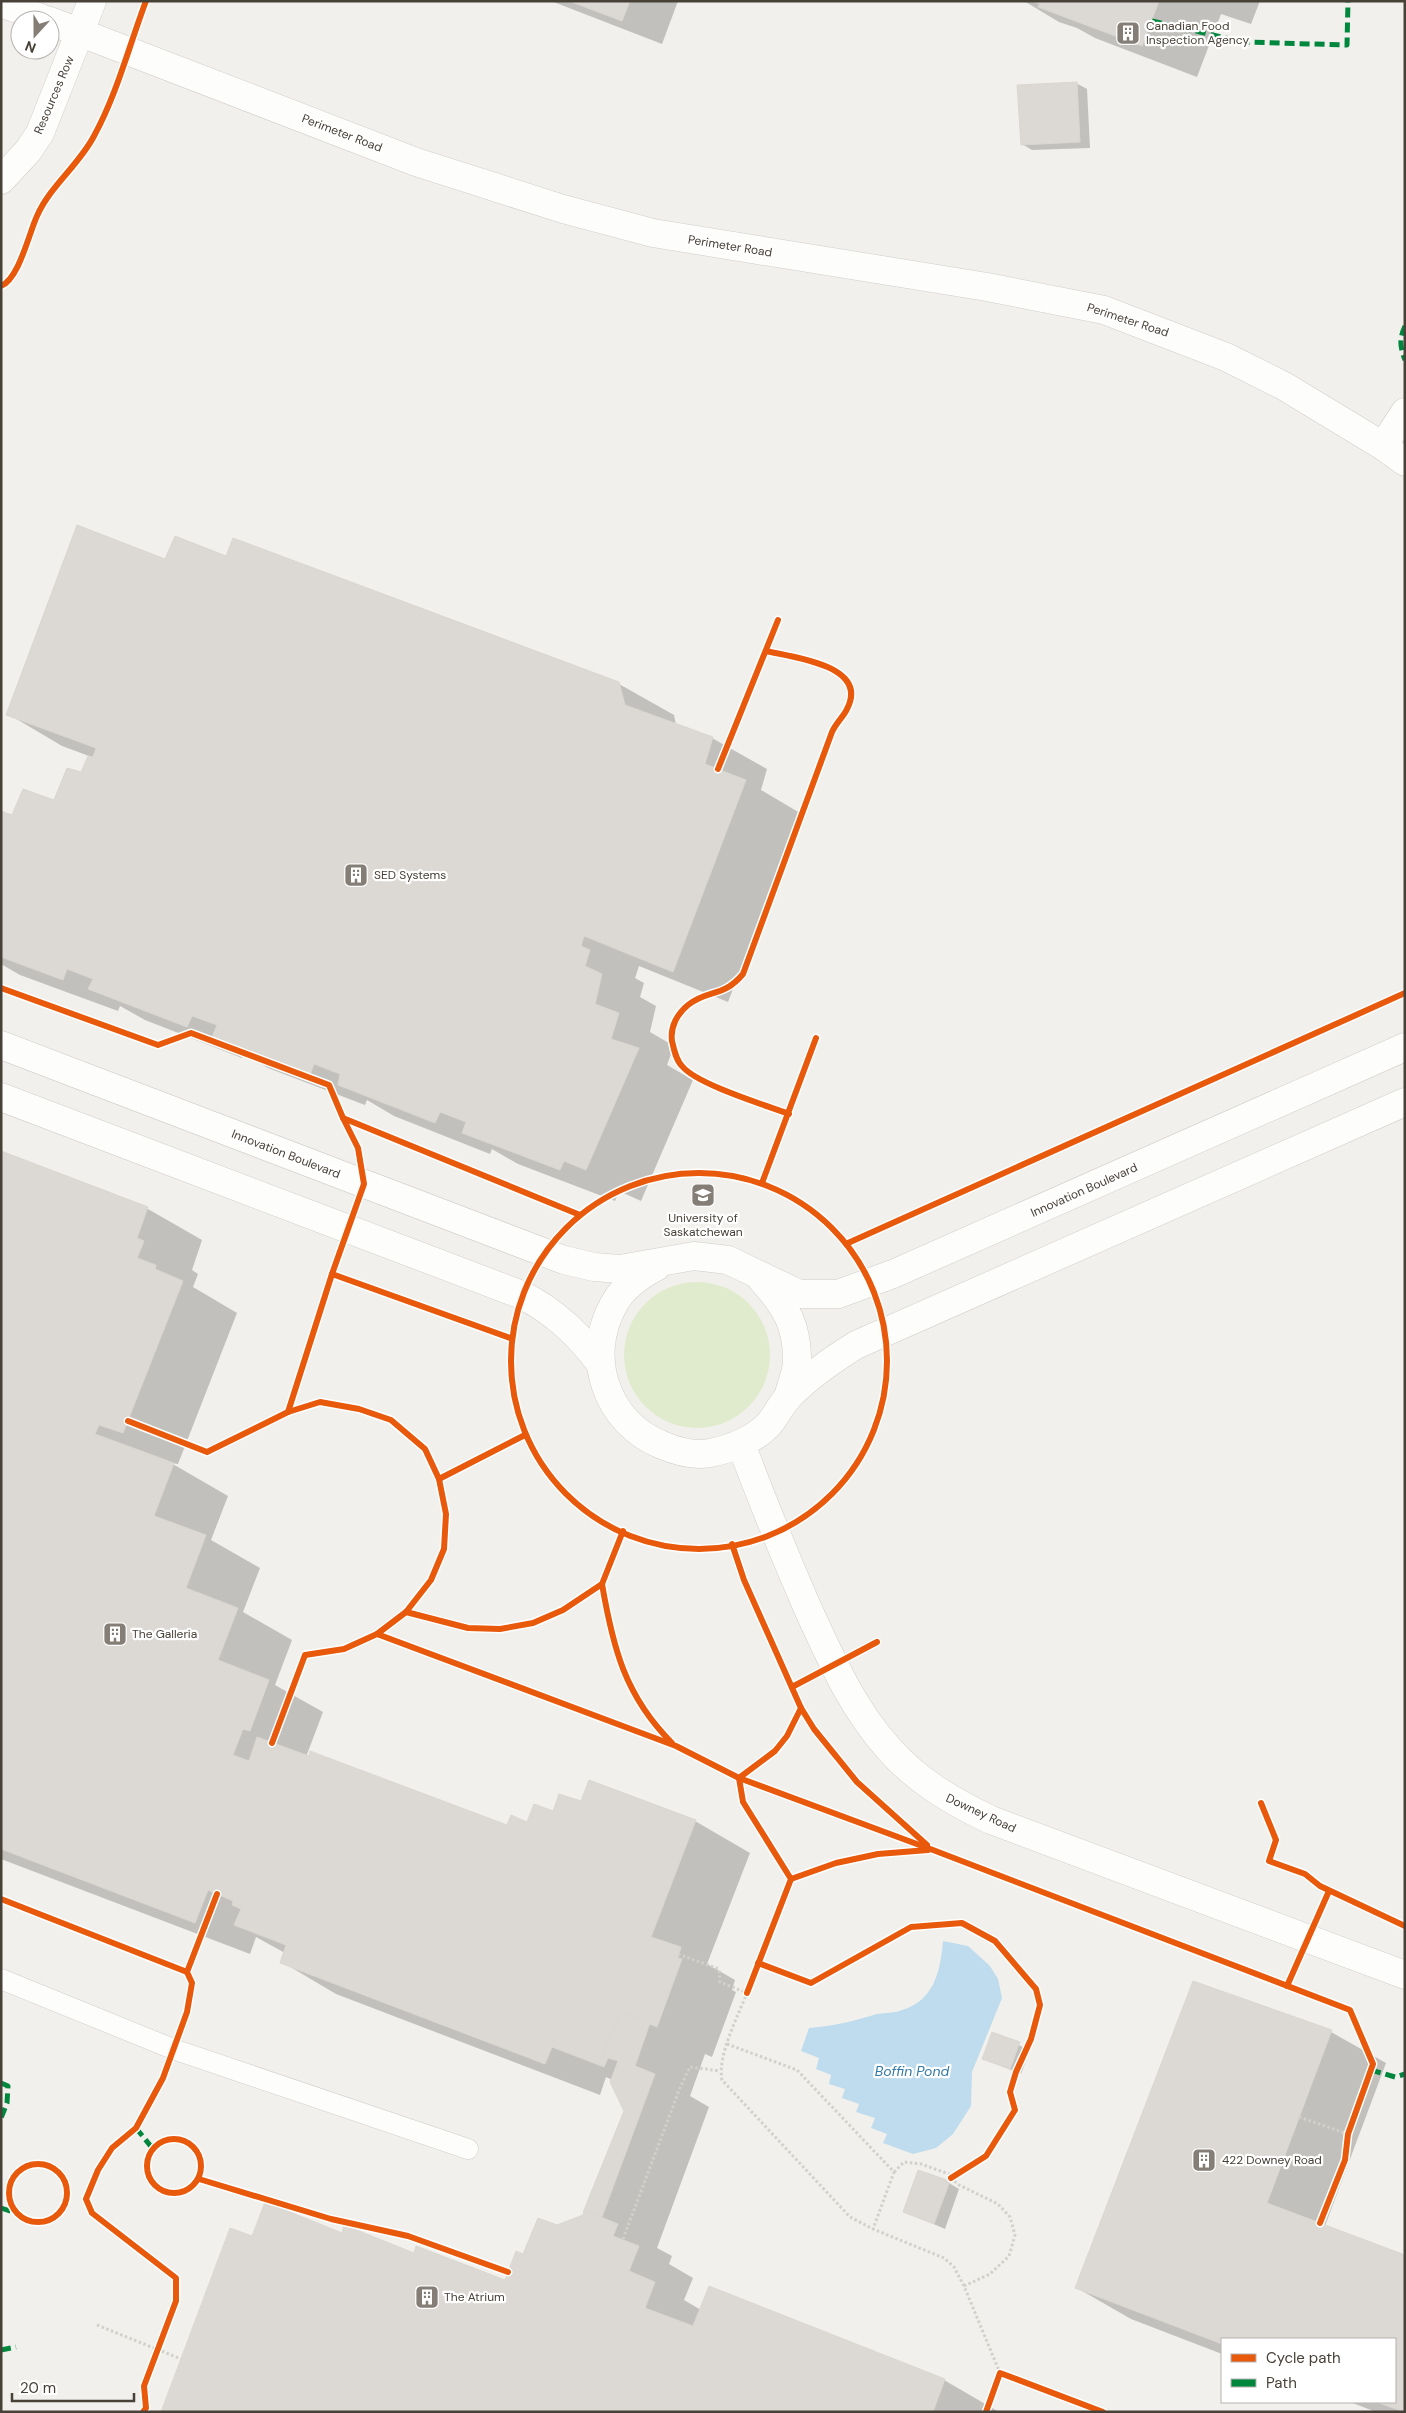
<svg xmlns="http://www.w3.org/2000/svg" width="1406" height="2413" viewBox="0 0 1406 2413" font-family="'DM Sans',sans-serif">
  <rect width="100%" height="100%" fill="#f2f0ec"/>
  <circle fill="#e0ebcd" cx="697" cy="1355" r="73"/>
  <path fill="#bedced" d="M943,1941L968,1946L990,1966L998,1979L1002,1998L972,2072L971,2106L953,2134L936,2148L913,2154L883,2143L887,2134L871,2128L875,2118L856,2112L859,2104L842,2098L845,2089L829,2084L831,2075L816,2069L819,2058L801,2051L809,2028C834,2026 854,2021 877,2014C883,2013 890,2013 896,2012C933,2003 940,1975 943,1941Z"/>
  <g fill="#0003">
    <path d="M551,1H678L662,44Z"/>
    <path d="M1024,1H1260L1251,24L1221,14L1197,77L1095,38L1077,28L1059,22Z"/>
    <path d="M1076,83L1087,89L1090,148L1032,150L1022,144Z"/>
    <path d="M227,557L619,684L674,715L676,725L712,738L767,769L761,790L800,813L728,1002L639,966L635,978L644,983L640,997L656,1006L650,1032L674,1046L667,1065L693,1080L641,1201L619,1191L615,1201L518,1164L492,1149L490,1154L394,1116L367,1100L365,1105L268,1068L244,1054L242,1058L145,1020L120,1006L118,1011L20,975L1,964V813L12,816L55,802L82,774L89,756L62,746L8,714L166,560Z"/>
    <path d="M1,1152L148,1209L202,1240L192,1270L198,1274L193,1287L237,1313L178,1464L171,1463L228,1496L211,1540L260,1568L243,1612L292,1640L275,1685L323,1712L306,1757L507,1827L528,1823L582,1803L695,1821L750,1853L707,1964L735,1980L732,1990L736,1992L712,2057L705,2054L690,2096L709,2107L657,2248L672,2256L669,2264L693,2278L684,2300L701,2310L944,2380L999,2412H162L253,2238L342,2234L506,2282L524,2256L557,2227L584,2216L626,2111L612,2080L606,2077L600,2095L336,1994L282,1962L285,1953L256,1937L250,1954L1,1859Z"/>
    <path d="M1331,2032L1386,2063L1325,2226L1405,2256V2412H1376L1350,2402H1395V2339H1222V2354L1131,2319L1077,2288Z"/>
    <path d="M993,2034L1030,2050L1021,2074L984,2059Z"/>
    <path d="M949,2183L959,2189L945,2229L904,2211Z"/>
  </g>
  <g fill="#dcd9d4" stroke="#dad7d2">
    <path d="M569,1H630L622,21Z"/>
    <path d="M1032,1H1159L1142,46L1038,7L1040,4Z"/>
    <path d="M1077,82L1080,142L1021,145L1017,85Z"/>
    <path d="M77,525L165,559L175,536L226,556L233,538L619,682L625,705L713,737L705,764L746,780L673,972L584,936L581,946L590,950L585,966L602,974L595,1004L619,1013L611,1039L639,1048L586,1170L564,1161L560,1170L462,1133L466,1122L440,1112L435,1123L338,1085L340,1074L314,1064L310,1075L212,1037L217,1025L192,1016L187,1027L88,989L93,979L67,969L63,980L1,957V811L12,815L23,789L54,800L67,768L81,772L88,756L93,757L96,748L6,715Z"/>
    <path d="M1,1151L148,1207L137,1238L144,1241L137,1258L156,1265L155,1269L183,1281L123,1433L99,1425L95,1434L174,1463L154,1516L206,1535L186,1588L238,1608L218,1660L269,1680L250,1731L243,1729L233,1755L249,1761L257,1737L309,1756L310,1751L507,1825L511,1815L527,1822L534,1804L553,1811L559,1794L581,1801L589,1780L696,1820L651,1937L681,1947L678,1958L682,1959L657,2027L620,2012L599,2065L552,2047L545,2064L280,1963L286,1945L234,1925L241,1909L232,1905L233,1901L217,1894L208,1890L195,1923L1,1849Z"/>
    <path d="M1193,1981L1332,2030L1267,2203L1405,2255V2412L1376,2402H1395V2339H1222V2344L1075,2288Z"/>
    <path d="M620,2012L650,2023L635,2066L655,2074L602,2217L584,2210L624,2111L610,2082L618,2061L608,2058L604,2067L599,2065Z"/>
    <path d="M992,2032L1020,2042L1010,2069L982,2059Z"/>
    <path d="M918,2170L950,2181L934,2224L903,2212Z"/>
    <path d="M265,2202L342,2233L344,2225L414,2253L416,2246L505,2280L516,2251L523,2254L538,2218L557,2225L583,2215L584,2210L618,2224L613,2236L639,2246L629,2271L655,2282L645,2308L693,2326L709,2286L945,2379L933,2412H161L230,2228L252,2236Z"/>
  </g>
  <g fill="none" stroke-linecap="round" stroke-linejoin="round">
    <g stroke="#d0ceca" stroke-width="21">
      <path id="lane" d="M1,1979L173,2049L468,2149"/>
    </g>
    <g stroke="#d0ceca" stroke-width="29">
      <g id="street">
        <path d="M1,3L46,20"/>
        <path d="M50,21L416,162L563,209L653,233L987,287L1104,310L1226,357L1284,386L1383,446L1405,462"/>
        <path d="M1,180L28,151L40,133L92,1"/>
        <path d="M1383,446L1405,412"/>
        <path d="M1,1045L564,1260L594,1267L620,1269L694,1256L728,1260L799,1294H838L893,1274L1405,1047"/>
        <path d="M1,1097L522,1295C555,1312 578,1334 600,1363"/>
        <path d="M656,1267C639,1276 623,1287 614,1304C584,1356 606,1423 662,1445C676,1451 694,1456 710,1453C731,1449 756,1439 770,1423C777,1414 782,1403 790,1395C810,1375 832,1360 856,1345L1405,1102"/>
        <path d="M762,1280C786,1306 798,1327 797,1363C796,1374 791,1386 788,1397"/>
        <path d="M741,1444C762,1500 784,1554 808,1609C831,1659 852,1708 889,1749C917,1781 953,1802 991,1820L1405,1975"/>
      </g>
    </g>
    <g stroke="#d2d0cb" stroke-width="3" stroke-dasharray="2.5 2.5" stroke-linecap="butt">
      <path d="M678,1954L719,1969L720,1982L747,1993C738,2016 717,2056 722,2080L850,2217L873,2229L944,2258L954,2267L964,2286L1000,2373"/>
      <path d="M727,2044L797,2070L894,2172L873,2229"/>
      <path d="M1299,2117L1348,2134"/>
      <path d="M894,2172L904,2162L921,2164L949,2174L957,2184L998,2204L1010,2217L1015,2235L1009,2256L990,2274L964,2286"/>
      <path d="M623,2239L680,2088L690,2067L720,2071"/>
      <path d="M97,2325L181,2359"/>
    </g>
    <use href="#lane" stroke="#fdfdfc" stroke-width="20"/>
    <use href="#street" stroke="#fdfdfc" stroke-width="28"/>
    <g stroke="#00873e" stroke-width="5" stroke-dasharray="10 5" stroke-linecap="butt">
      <path d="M1152,21L1243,42L1347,45L1348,1"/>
      <path d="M1405,326C1399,339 1400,347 1405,360"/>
      <path d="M1371,2070L1395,2077L1405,2074"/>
      <path d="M1,2083L8,2086L7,2103L1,2118"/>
      <path d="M136,2128L153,2149"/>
      <path d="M1,2208L16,2213"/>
      <path d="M1,2350L16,2347"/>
    </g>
    <g stroke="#fff" stroke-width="9">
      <g id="cycleway">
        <path d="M1,286C19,279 29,233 37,216C50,186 79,165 94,136C117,94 129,46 146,1"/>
        <path d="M766,651C792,657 870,665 847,709C844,716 836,723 832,732L743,974C723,998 708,989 688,1005C677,1014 670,1027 672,1041C674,1050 676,1060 682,1066C696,1084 765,1105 789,1114"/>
        <path d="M718,769L778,620"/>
        <path d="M1,988L158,1045L191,1033L329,1085L343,1118L580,1215"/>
        <circle cx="699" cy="1361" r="188"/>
        <path d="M762,1183L816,1038"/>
        <path d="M848,1243L1405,993"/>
        <path d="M332,1274L510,1338"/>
        <path d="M288,1412L332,1274L364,1184L358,1148L343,1118"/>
        <path d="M128,1421L207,1452L288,1412L320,1402L359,1409L391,1420L425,1449L439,1479L446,1514L444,1549L431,1580L406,1612L377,1634L344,1649L305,1655L272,1743"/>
        <path d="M439,1479L525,1435"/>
        <path d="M732,1544L744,1580L801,1708L814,1729L857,1782L927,1845"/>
        <path d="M602,1584C613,1648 625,1696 672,1743"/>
        <path d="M406,1612L468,1628L500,1629L533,1623L563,1610L602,1584L623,1531"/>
        <path d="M377,1634L676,1746L739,1778L933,1850L1350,2010L1373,2064L1348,2134L1345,2160L1320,2223"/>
        <path d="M792,1687L877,1642"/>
        <path d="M1261,1803L1276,1840L1269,1861L1305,1874L1320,1886L1405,1926"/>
        <path d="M791,1879L836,1863L878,1854L928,1850"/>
        <path d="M1,1899L187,1972"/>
        <path d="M758,1963L811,1983L911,1927L962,1923L995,1941L1036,1989L1040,2005L1031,2039L1016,2072L1010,2092L1015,2110L986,2156L951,2178"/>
        <path d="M1287,1986L1329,1891"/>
        <path d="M747,1993L791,1879L743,1802L739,1778L775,1751L787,1736L801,1708"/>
        <circle cx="174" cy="2166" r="27"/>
        <circle cx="38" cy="2193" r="29"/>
        <path d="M199,2179L331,2219L408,2236L508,2272"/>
        <path d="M143,2412L146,2408L144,2386L176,2301V2278L92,2213L86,2199L98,2170L112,2148L136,2128L163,2078L187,2012L192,1983L187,1972L217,1894"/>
        <path d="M986,2412L1000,2373L1103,2412"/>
      </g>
    </g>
    <use href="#cycleway" stroke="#e8590c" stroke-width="6"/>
  </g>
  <defs>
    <g id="building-square" transform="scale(1.25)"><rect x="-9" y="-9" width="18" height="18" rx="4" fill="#847e77" stroke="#fff"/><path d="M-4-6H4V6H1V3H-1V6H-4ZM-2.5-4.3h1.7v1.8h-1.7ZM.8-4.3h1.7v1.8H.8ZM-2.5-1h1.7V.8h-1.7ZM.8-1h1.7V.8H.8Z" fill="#fff"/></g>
    <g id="university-square" transform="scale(1.25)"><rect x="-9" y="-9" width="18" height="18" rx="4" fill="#847e77" stroke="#fff"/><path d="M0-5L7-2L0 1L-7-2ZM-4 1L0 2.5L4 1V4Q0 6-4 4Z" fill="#fff"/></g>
  </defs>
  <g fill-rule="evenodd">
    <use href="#building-square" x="1128" y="33"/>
    <use href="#building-square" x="356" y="875"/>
    <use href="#university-square" x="703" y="1195"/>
    <use href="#building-square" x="115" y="1634"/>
    <use href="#building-square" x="1204" y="2160"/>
    <use href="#building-square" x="427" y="2297"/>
  </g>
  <g text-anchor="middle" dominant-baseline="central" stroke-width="4.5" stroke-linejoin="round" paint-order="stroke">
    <g font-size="12" fill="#484138" stroke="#fff" text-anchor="start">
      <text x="1146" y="26">Canadian Food<tspan x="1146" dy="14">Inspection Agency</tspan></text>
      <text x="374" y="875">SED Systems</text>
      <text x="703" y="1218" text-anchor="middle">University of<tspan x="703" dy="14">Saskatchewan</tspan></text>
      <text x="132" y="1634">The Galleria</text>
      <text x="1222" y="2160">422 Downey Road</text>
      <text x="444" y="2297">The Atrium</text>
    </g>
    <g font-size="12" fill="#484138" stroke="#fff">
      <text transform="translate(54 95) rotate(-67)">Resources Row</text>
      <text transform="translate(342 133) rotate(21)">Perimeter Road</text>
      <text transform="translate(730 246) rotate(9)">Perimeter Road</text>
      <text transform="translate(1128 320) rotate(18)">Perimeter Road</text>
      <text transform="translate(286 1154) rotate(21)">Innovation Boulevard</text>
      <text transform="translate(1084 1190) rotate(-24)">Innovation Boulevard</text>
      <text transform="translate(981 1813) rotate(25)">Downey Road</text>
    </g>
    <g font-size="14" font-style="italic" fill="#327aa9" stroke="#fff">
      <text x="912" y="2071">Boffin Pond</text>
    </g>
  </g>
  <rect width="1406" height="2413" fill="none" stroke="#484138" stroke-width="5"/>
  <rect x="1221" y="2338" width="175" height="65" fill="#ffffff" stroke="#b6b3af"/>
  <rect x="1231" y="2354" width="25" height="8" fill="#e8590c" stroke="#b6b3af"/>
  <text x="1266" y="2363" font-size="15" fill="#484138">Cycle path</text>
  <rect x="1231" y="2379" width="25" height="8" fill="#00873e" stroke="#b6b3af"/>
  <text x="1266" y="2388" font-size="15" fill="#484138">Path</text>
  <g transform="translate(35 35) rotate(201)"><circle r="24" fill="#ffffff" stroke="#b6b3af"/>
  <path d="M0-4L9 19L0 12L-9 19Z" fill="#847e77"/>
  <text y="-8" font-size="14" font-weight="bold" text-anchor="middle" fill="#484138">N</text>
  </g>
  <path d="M12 2393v8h122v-8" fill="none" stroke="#484138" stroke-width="2.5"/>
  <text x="20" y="2393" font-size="15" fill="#484138" stroke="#ffffff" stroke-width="4" paint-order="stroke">20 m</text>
</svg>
